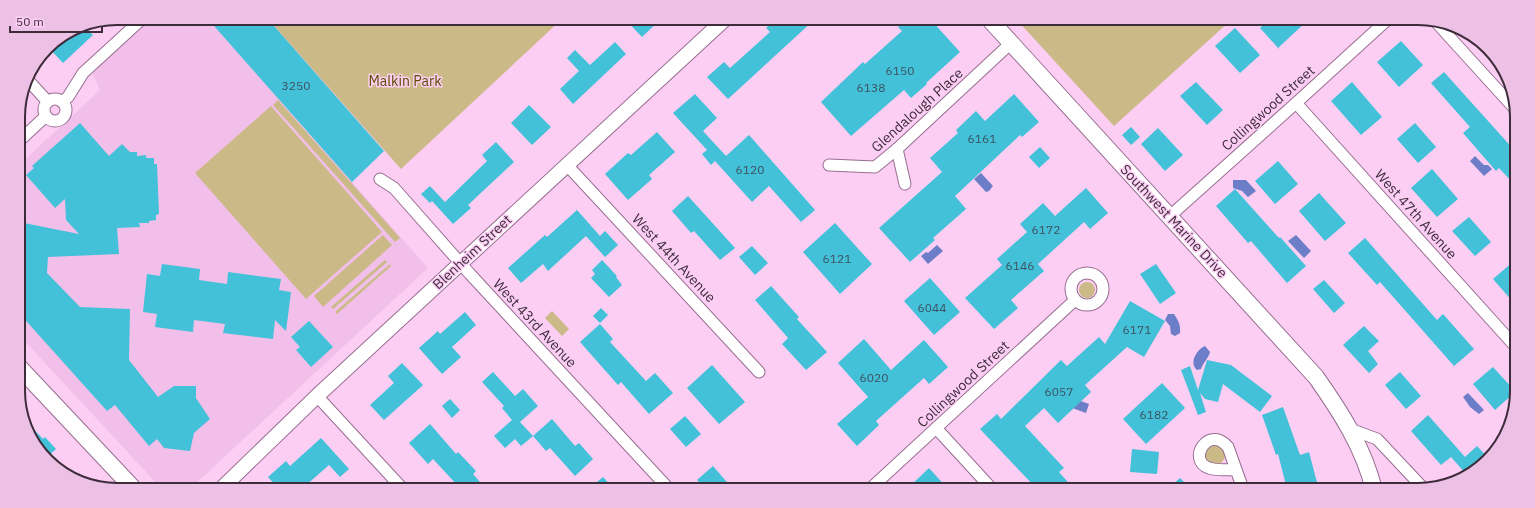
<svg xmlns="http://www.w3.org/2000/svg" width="1535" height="508" viewBox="0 0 1535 508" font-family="'IBM Plex Sans',sans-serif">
  <rect width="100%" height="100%" fill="#fccef4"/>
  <path fill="#f2bfea" d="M151,18H207L428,268L192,487H160L19,335V165L100,90L92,72Z"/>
  <g fill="#cbba87">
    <path d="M267,18L562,19L401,169Z"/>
    <path d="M1017,20L1230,21L1114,126Z"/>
    <path d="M278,100L400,238L395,242L273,105Z"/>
    <path d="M271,106L382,232L306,299L195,173Z"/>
    <path d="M383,235L392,245L323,307L314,296Z"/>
    <path d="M385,260L387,262L333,309L331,307Z"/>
    <path d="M390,264L391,266L337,314L335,312Z"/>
    <circle cx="1087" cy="290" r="8"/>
    <path d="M552,311L569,329L562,336L545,318Z"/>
    <circle cx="1215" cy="455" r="10"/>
  </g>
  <g fill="#6c7ec7">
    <path d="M1475,156L1484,165H1488L1492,169L1484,176L1470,161Z"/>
    <path d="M981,173L993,186L989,191L986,192L974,179Z"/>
    <path d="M1233,180H1246L1256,191L1248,197L1242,191L1233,188Z"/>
    <path d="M1296,235L1311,251L1304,258L1288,241Z"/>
    <path d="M937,245L943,251L928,264L921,256L926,252L928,253Z"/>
    <path d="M1168,314H1174C1178,320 1181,325 1180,333L1175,336L1171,334L1170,326L1165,320Z"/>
    <path d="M1205,346L1210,352C1209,357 1203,363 1201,369L1197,370C1189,363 1196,350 1205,346Z"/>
    <path d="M1468,393L1484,410L1479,414L1470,407L1463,397Z"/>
    <path d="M1070,397L1089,404L1086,413L1067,406Z"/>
  </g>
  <g fill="#42c1d8">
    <path d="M207,18H267L384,151L352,182Z"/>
    <path d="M625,19H661L642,37Z"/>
    <path d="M776,20H814L728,99L707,77L724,62L730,68L770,32L766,28Z"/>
    <path d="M905,20H931L960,52L926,83L927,84L911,98L904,90L851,136L821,102L863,62L865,64L902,31L898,27Z"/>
    <path d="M1268,21H1307L1279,47V49L1260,28Z"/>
    <path d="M79,25H82L93,35L63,63L47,46Z"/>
    <path d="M1235,28L1260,55L1240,73L1215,46Z"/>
    <path d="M1401,41L1423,65L1399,87L1377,62Z"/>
    <path d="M615,42L626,54L573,104L560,89L579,71L567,58L575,50L590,65Z"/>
    <path d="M1444,72L1515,151V185L1499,168L1496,171L1463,133L1470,127L1431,83Z"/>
    <path d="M1196,82L1223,110L1207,125L1180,96Z"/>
    <path d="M1352,82L1382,117L1361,135L1331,101Z"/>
    <path d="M695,94L717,118L703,131L726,156L749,135L815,210L801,222L769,186L752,202L715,161L711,165L702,154L707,150L673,113Z"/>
    <path d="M1014,94L1039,122L1022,137L1020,135L955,196L966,209L933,238L935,240L910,262L879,228L942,172L930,158L958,133L956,130L976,111L985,121Z"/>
    <path d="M529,105L551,127L532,145L511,123Z"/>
    <path d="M80,123L109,156L122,144L130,152H137V156L146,155V158H154V164H157L159,214L156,215V220L149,221V223H139L140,227L117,228L119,254L48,257L47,273L80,307L130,309L129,360L158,397L174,386H196V398L210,419L194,433L190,451L164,448L157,439L149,446L115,405L107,411L19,313V222L79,234L66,220L65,199L55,208L26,175L34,168L32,166Z"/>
    <path d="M1415,123L1436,147L1418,163L1397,139Z"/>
    <path d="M1131,127L1140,137L1131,145L1122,135Z"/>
    <path d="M1158,128L1183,155L1165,171L1141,144Z"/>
    <path d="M657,132L675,152L649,175L652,179L628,200L605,174L628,153L631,155Z"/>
    <path d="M496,142L514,162L468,205L471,208L453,224L432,201L430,203L421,194L430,186L445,202L487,161L482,155Z"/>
    <path d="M1040,147L1050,158L1039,168L1029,157Z"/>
    <path d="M1278,161L1298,184L1275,204L1255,181Z"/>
    <path d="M1432,169L1458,199L1437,217L1411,188Z"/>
    <path d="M1086,188L1108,213L1090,229L1084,222L1038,264L1044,271L1011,300L1018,308L994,329L965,298L1002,265L997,259L1027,232L1020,224L1043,203L1055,216Z"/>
    <path d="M1235,189L1279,238L1280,237L1306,266L1287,283L1251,241L1248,243L1216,206Z"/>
    <path d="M1319,193L1346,223L1325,241L1299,211Z"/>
    <path d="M688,196L735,248L720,260L694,231L691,233L672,211Z"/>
    <path d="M577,210L600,236L605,231L618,245L605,257L586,236L548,271L543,264L521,283L508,268L545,235L547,237Z"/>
    <path d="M1469,217L1491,242L1475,256L1452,231Z"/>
    <path d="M835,223L872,264L840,294L803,252Z"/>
    <path d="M1365,238L1437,320L1443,314L1474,349L1454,366L1380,282L1377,285L1348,253Z"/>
    <path d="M752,246L768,263L755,275L739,257Z"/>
    <path d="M602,260L617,276L616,277L622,285L609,297L591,278L595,274L592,270Z"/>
    <path d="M1514,261V303L1493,279Z"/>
    <path d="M162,264L200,269L199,280L227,284L228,272L281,279L279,290L291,292L286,331L275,320L273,339L223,333L225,324L194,320L193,332L155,327L157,314L143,312L147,274L160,276Z"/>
    <path d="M1156,264L1176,293L1160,304L1140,274Z"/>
    <path d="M930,278L960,312L934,335L904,301Z"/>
    <path d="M1324,280L1345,303L1334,313L1313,289Z"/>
    <path d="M771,286L799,317L797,319L827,352L806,370L782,344L788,338L755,300Z"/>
    <path d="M1130,301L1165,321L1144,357L1127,347L1085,385L1091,392L1058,423L1044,408L1025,426L1064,468L1059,472L1074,489H1037L980,429L997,414L1001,419L1061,360L1067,366L1099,337L1105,344Z"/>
    <path d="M601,308L608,315L600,323L593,316Z"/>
    <path d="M465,312L476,325L452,347L461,357L442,374L419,348L438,331L440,334Z"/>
    <path d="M309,321L333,347L311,367L296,350L300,347L291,337Z"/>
    <path d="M600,324L613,339L610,342L646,381L655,373L673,393L649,414L621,382L618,385L580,342Z"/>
    <path d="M1364,326L1379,341L1368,351L1378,364L1369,373L1343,345Z"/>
    <path d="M864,339L891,370L924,340L948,367L929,384L924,378L876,421L879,425L857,446L837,424L868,397L838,363Z"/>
    <path d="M1207,360L1231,365L1272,396L1260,412L1223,384L1218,402L1205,399L1200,393L1206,412L1198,415L1181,370L1190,366L1198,390Z"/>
    <path d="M402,363L423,385L384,420L370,405L394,383L388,376Z"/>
    <path d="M712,365L745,402L719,424L687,388Z"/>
    <path d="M1493,367L1514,390V393L1495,410L1473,384Z"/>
    <path d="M493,372L515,396L523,389L538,406L520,422L533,436L521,446L515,439L505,448L494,436L512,420L502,408L504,406L482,382Z"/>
    <path d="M1400,372L1421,396L1406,409L1385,385Z"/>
    <path d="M1162,383L1185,408L1146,444L1123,419Z"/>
    <path d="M450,399L460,410L452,418L442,406Z"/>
    <path d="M1283,407L1300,455L1309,452L1319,490L1287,489L1278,454L1276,455L1262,415Z"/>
    <path d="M1428,415L1465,457L1477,446L1489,459L1479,469L1466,474L1451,457L1441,465L1411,431Z"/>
    <path d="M685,416L701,434L686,447L670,429Z"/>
    <path d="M552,419L575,446L579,443L593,459L575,476L550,448L546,451L533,436Z"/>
    <path d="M430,424L456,454L458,452L476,471L473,474L485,488L459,487L433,459L428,464L409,443Z"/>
    <path d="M30,425L43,439L45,437L56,449L46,458L43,457L28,427Z"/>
    <path d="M321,438L349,469L340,477L329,465L304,487H277L268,477L286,461L290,466Z"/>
    <path d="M1132,449L1159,452L1157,474L1130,472Z"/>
    <path d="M713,466L732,488H705L697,480Z"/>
    <path d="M929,468L948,489H907Z"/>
    <path d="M603,477L613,488H590Z"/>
    <path d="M1180,478L1191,489H1167Z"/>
  </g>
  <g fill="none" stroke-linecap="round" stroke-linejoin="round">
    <g stroke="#976e90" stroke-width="13">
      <g id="minor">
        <path d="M1435,21L1515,109"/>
        <path d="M26,78L48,102"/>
        <circle cx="55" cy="110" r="11"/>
        <path d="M62,102L68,97L83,73L143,18"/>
        <path d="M1296,103L1514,345"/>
        <path d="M18,142L46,116"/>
        <path d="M897,149L905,184"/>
        <path d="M566,164L759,372"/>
        <path d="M829,165L875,167L897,149L1011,43"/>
        <path d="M380,179L394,188L470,274L668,488"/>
        <path d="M1170,216L1296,103L1386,21"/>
        <circle cx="1087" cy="289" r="16"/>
        <path d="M317,396L401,487"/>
        <path d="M936,428L992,489"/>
        <path d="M1350,429L1377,439L1425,490"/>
        <path d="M1235,470C1227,469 1217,471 1209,468C1186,460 1209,424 1228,447L1243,489"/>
        <path d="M871,488L1075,300"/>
      </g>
    </g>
    <g stroke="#976e90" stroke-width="16">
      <path id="tertiary" d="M223,487L317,396L724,20"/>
    </g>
    <g stroke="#976e90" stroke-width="18">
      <g id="secondary">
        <path d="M990,20L1316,377C1340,411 1364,448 1374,490"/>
        <path d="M20,368L132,487"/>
      </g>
    </g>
    <use href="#minor" stroke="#fff" stroke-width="11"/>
    <use href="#tertiary" stroke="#fff" stroke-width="14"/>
    <use href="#secondary" stroke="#fff" stroke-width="16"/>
  </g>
  <g text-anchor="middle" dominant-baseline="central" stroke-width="3" stroke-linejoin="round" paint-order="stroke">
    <g font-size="12" fill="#3e5162">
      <text x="900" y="70">6150</text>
      <text x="296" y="85">3250</text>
      <text x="871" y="87">6138</text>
      <text x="982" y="138">6161</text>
      <text x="750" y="169">6120</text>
      <text x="1046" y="229">6172</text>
      <text x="837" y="258">6121</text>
      <text x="1020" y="265">6146</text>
      <text x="932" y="307">6044</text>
      <text x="1137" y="329">6171</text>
      <text x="874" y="377">6020</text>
      <text x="1059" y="391">6057</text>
      <text x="1154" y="414">6182</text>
    </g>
    <g font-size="14" fill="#5d4b00" stroke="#fccef4">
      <text x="405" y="81">Malkin Park</text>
    </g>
    <g font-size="14" fill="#3d2c3a" stroke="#fccef4">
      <text transform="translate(1268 108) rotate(-42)">Collingwood Street</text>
      <text transform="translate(917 110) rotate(-42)">Glendalough Place</text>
      <text transform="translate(1416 214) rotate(48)">West 47th Avenue</text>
      <text transform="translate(1174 221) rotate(47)">Southwest Marine Drive</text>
      <text transform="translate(472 252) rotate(-43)">Blenheim Street</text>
      <text transform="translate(674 258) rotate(47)">West 44th Avenue</text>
      <text transform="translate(535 323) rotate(47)">West 43rd Avenue</text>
      <text transform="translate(963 384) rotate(-43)">Collingwood Street</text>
    </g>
  </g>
  <path d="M0 0H1535V508H0ZM117 25H1418A92 92 0 0 1 1510 117V391A92 92 0 0 1 1418 483H117A92 92 0 0 1 25 391V117A92 92 0 0 1 117 25Z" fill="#edc1e5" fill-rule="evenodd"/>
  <path fill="none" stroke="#3d2c3a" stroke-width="2" d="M117 25H1418A92 92 0 0 1 1510 117V391A92 92 0 0 1 1418 483H117A92 92 0 0 1 25 391V117A92 92 0 0 1 117 25Z"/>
  <path d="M10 26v6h92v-6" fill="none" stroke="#3d2c3a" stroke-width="2"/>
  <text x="16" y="26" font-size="12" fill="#3d2c3a" stroke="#fccef4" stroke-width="3" paint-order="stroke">50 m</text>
</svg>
